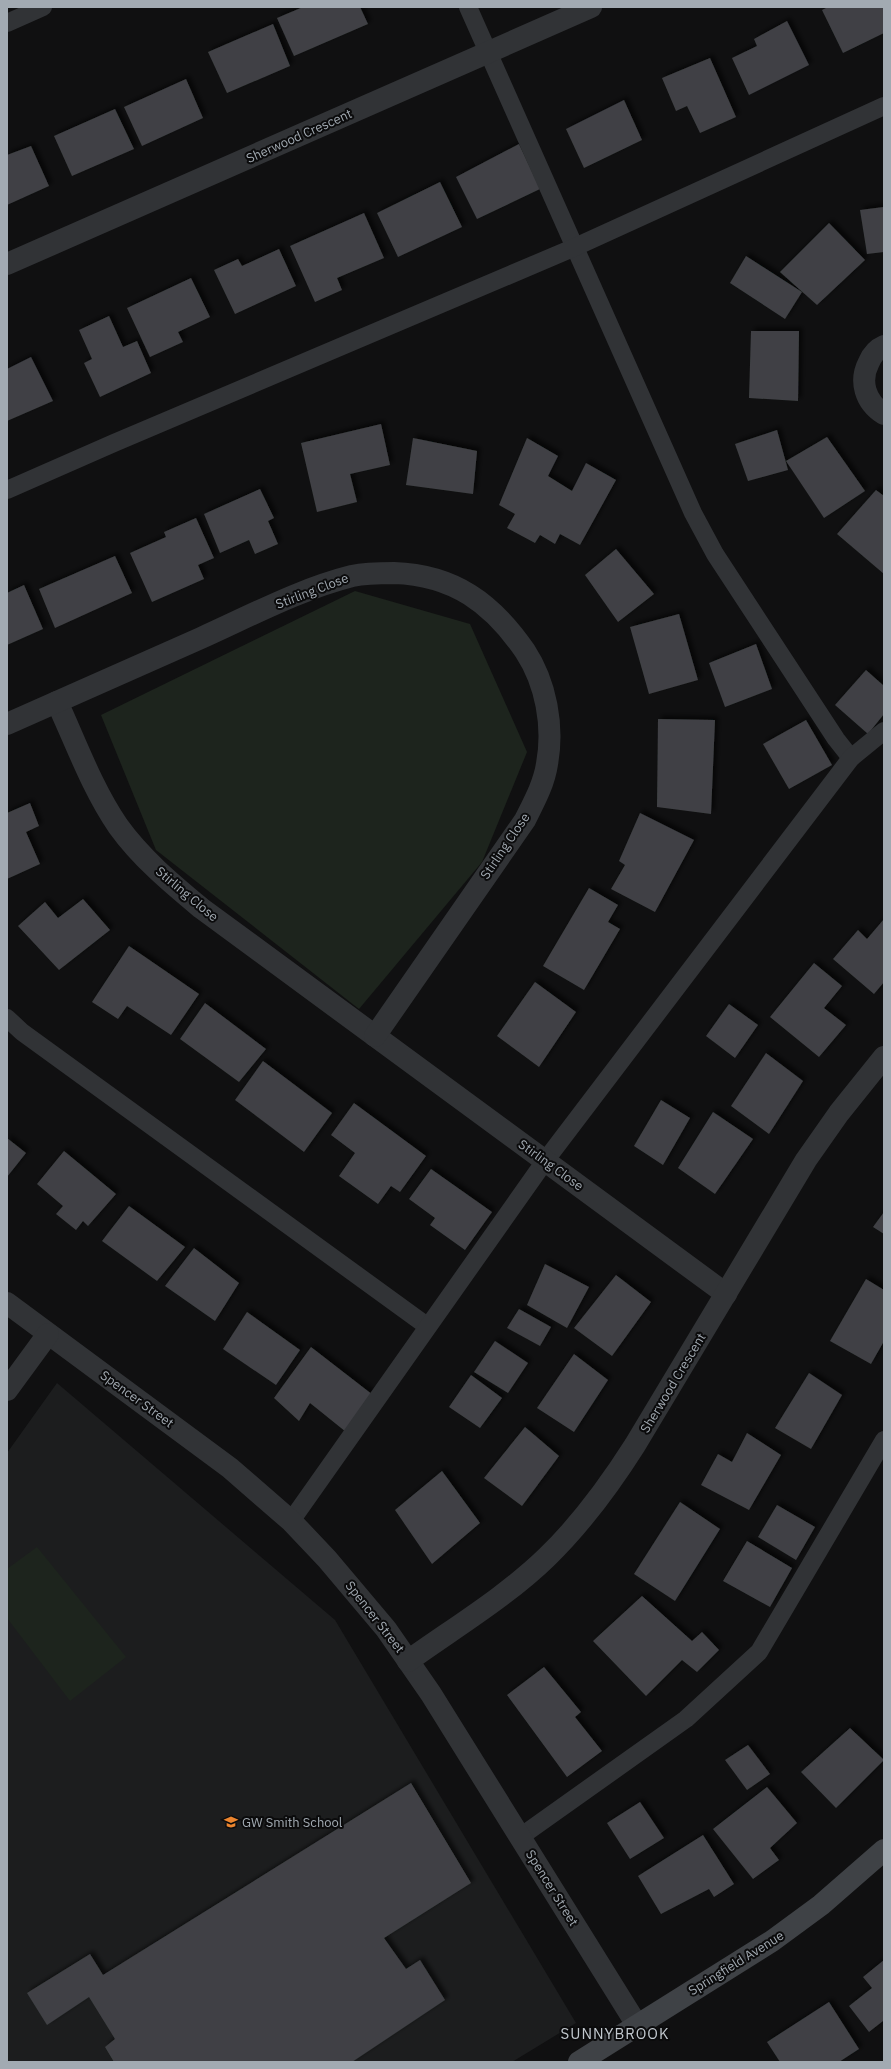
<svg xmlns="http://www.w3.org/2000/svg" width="891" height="2069" viewBox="0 0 891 2069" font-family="'IBM Plex Sans',sans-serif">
  <defs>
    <filter id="shadow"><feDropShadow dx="3.5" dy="-3.5" stdDeviation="2" flood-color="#0009"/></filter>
  </defs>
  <rect width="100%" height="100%" fill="#101011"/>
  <path fill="#1c1d1e" d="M57,1383L335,1620L576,2023L512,2062H7V1453Z"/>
  <g fill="#1d241d">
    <path d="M355,591L470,624L527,752L482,862L359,1009L156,850L101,715Z"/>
    <path d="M37,1547L126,1657L70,1701L7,1618V1569Z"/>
  </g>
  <g fill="#3f4144" filter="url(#shadow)">
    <path d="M303,7H360L368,24L294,56L277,18Z"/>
    <path d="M828,7H884V33L843,53L822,10Z"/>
    <path d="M787,21L809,65L749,95L732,58L757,46L754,39Z"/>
    <path d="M273,24L290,66L227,93L208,52Z"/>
    <path d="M710,58L736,117L700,133L687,106L676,111L662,78Z"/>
    <path d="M186,79L203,118L142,146L124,107Z"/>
    <path d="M624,100L642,140L584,168L566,129Z"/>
    <path d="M115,109L134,149L72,176L54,136Z"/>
    <path d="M519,144L540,189L477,219L456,177Z"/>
    <path d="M31,146L49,186L7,205V155Z"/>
    <path d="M440,182L462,227L398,257L377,213Z"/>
    <path d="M884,207V252L867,254L860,210Z"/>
    <path d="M364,213L384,258L337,278L342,290L315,302L290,246Z"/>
    <path d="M829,223L865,260L817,305L780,272Z"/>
    <path d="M279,249L296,286L235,314L214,270L238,259L242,266Z"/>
    <path d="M746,256L802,292L785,319L730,283Z"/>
    <path d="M191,278L210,317L178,332L183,342L150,357L127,308Z"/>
    <path d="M109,316L123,347L137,341L151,373L100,397L84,363L92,359L79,330Z"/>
    <path d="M751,331H799L798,401L749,398Z"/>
    <path d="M31,357L53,401L7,421V369Z"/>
    <path d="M381,424L390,465L350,474L357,502L317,512L301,443Z"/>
    <path d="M777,430L788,470L748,481L735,444Z"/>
    <path d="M827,437L865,491L824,518L786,461Z"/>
    <path d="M413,438L477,451L473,494L406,485Z"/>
    <path d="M527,438L558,456L548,476L572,491L586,463L616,480L580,545L560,534L555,544L540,535L535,543L507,528L515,514L499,505Z"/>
    <path d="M260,489L274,518L268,521L278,544L255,554L249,540L220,553L204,514Z"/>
    <path d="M876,490L884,496V574L837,534Z"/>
    <path d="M196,518L214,558L198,565L204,579L152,602L130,553L166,537L164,532Z"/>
    <path d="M616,549L654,594L618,622L585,575Z"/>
    <path d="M115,556L132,593L55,628L39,589Z"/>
    <path d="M24,585L43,629L7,645V593Z"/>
    <path d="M679,614L698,680L649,694L630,627Z"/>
    <path d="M756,644L772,689L725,707L709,663Z"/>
    <path d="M866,670L884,686V714L868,734L835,705Z"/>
    <path d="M658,719L715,720L711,814L657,807Z"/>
    <path d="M806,720L832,765L789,789L763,744Z"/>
    <path d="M30,803L39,826L26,832L40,864L7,879V813Z"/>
    <path d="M640,813L694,840L655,912L611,889L625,865L619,861Z"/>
    <path d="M589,888L618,905L608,922L620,929L584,990L543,966Z"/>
    <path d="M83,899L110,930L59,970L18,926L45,902L58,918Z"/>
    <path d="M884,919V982L874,994L833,959L858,930L867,939Z"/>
    <path d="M129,946L199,994L171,1035L127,1006L118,1019L92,1002Z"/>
    <path d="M814,963L842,986L824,1008L846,1025L819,1057L770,1017Z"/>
    <path d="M535,982L576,1012L539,1067L497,1036Z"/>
    <path d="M205,1003L266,1049L239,1082L180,1039Z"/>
    <path d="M729,1004L758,1025L735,1058L706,1036Z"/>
    <path d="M766,1053L803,1081L769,1134L731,1106Z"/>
    <path d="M263,1061L332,1113L304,1152L235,1100Z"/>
    <path d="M661,1100L690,1118L663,1165L634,1146Z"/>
    <path d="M354,1103L426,1156L400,1192L391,1186L378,1204L339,1176L355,1153L331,1135Z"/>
    <path d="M713,1112L753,1139L715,1194L678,1168Z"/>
    <path d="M7,1138L26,1153L7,1177Z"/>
    <path d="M64,1151L116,1194L88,1226L83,1221L76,1230L56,1214L63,1206L37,1184Z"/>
    <path d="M431,1169L492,1212L465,1250L430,1225L435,1218L409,1199Z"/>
    <path d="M129,1206L185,1247L157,1281L102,1241Z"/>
    <path d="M884,1212V1234L873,1227Z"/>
    <path d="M194,1248L239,1283L215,1321L165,1286Z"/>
    <path d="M545,1264L589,1287L567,1328L527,1305Z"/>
    <path d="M616,1275L651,1302L612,1356L574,1328Z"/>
    <path d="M866,1279L884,1290V1341L871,1364L830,1341Z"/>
    <path d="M519,1309L551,1327L540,1346L507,1328Z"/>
    <path d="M247,1312L300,1350L276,1385L223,1349Z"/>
    <path d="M495,1341L528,1363L508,1393L474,1372Z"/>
    <path d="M311,1347L373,1395L346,1432L310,1403L299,1421L274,1398Z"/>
    <path d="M574,1354L608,1380L574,1432L537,1408Z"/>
    <path d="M809,1373L842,1395L811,1449L775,1428Z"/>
    <path d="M471,1375L502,1398L480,1428L449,1407Z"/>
    <path d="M525,1427L559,1456L522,1506L484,1478Z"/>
    <path d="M747,1433L781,1455L749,1510L701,1485L718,1454L732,1462Z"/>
    <path d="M442,1471L480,1523L432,1564L395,1510Z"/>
    <path d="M680,1502L720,1529L675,1601L634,1574Z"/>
    <path d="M777,1505L815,1527L796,1560L758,1537Z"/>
    <path d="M747,1541L792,1568L770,1607L723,1581Z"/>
    <path d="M642,1596L692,1641L702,1632L719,1650L697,1672L682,1660L646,1696L593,1641Z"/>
    <path d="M544,1667L581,1712L575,1717L602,1751L567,1777L507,1695Z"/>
    <path d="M850,1728L884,1760L836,1808L801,1772Z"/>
    <path d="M748,1745L770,1774L747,1790L725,1760Z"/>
    <path d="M411,1783L471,1883L384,1938L406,1969L420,1960L445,2000L352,2062H114L105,2047L115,2039L89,1997L47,2025L27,1993L90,1954L103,1975Z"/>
    <path d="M767,1787L797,1823L770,1848L779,1860L753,1879L713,1829Z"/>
    <path d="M640,1802L664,1838L630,1859L607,1823Z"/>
    <path d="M703,1835L734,1884L714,1897L709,1889L661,1914L638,1876Z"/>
    <path d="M884,1960V2023L883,2021L869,2032L849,2006L872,1988L863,1977Z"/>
    <path d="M829,2002L859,2049L839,2062H780L767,2042Z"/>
  </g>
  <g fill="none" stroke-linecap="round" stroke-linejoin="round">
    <g stroke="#313336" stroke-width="18">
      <path d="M468,7L693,513L715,554L836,739L851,758"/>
      <path d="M7,23L43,7"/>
      <path d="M7,490L114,443L573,248L884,106"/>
      <path d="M7,1018L22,1032L427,1326"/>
      <path d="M291,1521L545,1161L851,758L884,731"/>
      <path d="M520,1837L686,1719L759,1652L884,1440"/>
    </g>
    <g stroke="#313336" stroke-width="22">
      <path d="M7,264L591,7"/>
      <path d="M884,346C877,349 872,355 869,362C859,381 865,402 884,414"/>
      <path d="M57,702C76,743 92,788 118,826C141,858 171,883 201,908L726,1294"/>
      <path d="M7,724C72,695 137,666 201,638C250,616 300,589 352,576C366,573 381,573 394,573C454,575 492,603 525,651C546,683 554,726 547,764C544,784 534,802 525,820L375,1036"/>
      <path d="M7,1303L230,1468L291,1521L327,1559L386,1629L431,1694L637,2025"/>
      <path d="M7,1390L48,1334"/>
      <path d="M408,1661C454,1628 507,1596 547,1557C582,1523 609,1486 635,1445L806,1160L839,1113L884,1057"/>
    </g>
    <path stroke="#3f4246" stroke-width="22" d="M579,2062L772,1941L821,1905L884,1850"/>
  </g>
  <defs>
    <g id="school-bare" transform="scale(1.08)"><path d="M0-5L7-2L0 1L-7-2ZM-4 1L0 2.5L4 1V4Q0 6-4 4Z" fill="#eb852f" stroke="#0b0b0c" stroke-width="2.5" paint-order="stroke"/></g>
  </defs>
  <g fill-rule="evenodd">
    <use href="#school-bare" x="231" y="1822"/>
  </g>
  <g text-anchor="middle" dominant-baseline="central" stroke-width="4" stroke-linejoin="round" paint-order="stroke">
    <g font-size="13" fill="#a2aab2" stroke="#0b0b0c">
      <text transform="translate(299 136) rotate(-24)">Sherwood Crescent</text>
      <text transform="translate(312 591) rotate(-21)">Stirling Close</text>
      <text transform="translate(505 846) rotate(-56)">Stirling Close</text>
      <text transform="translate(187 894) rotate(40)">Stirling Close</text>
      <text transform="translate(551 1165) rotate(36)">Stirling Close</text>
      <text transform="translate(673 1383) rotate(-59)">Sherwood Crescent</text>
      <text transform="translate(137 1399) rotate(36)">Spencer Street</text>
      <text transform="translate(375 1617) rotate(52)">Spencer Street</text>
      <text transform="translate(552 1888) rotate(58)">Spencer Street</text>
      <text transform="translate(736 1963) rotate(-32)">Springfield Avenue</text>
    </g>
    <g font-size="13" fill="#a2aab2" stroke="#0b0b0c" text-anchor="start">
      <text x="242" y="1822">GW Smith School</text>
    </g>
    <g font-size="15" letter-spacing="1" fill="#c2c8ce" stroke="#0b0b0c">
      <text x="615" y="2033">SUNNYBROOK</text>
    </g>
  </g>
  <rect width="891" height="2069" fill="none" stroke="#a2aab2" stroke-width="16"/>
</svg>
